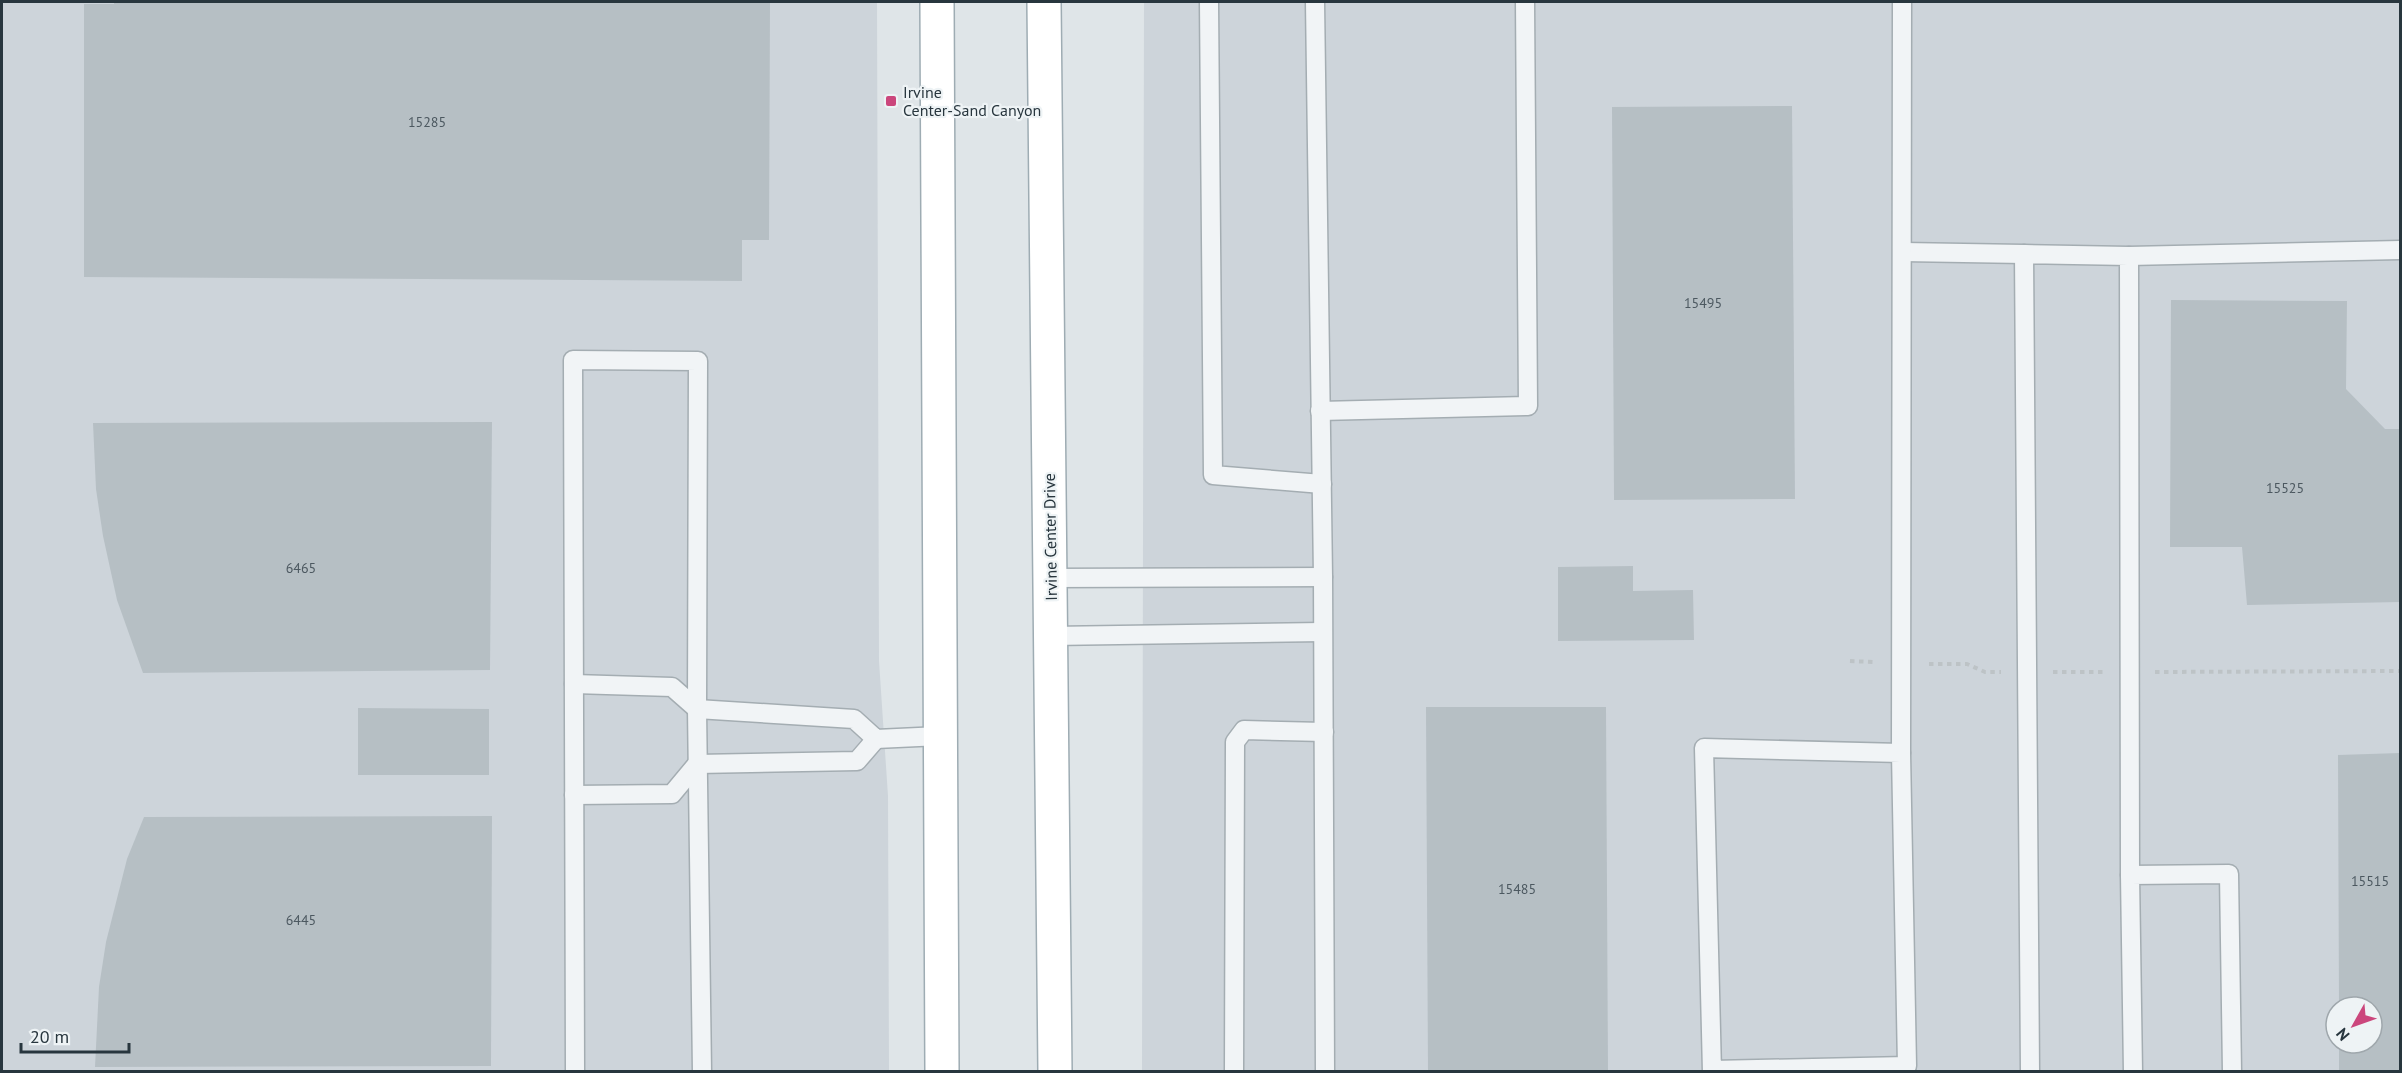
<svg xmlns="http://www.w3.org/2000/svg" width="2402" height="1073" viewBox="0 0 2402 1073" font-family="'PT Sans',sans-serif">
  <rect width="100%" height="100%" fill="#dfe5e8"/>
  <g fill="#cdd4da" fill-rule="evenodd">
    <path d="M2,2H877L879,661L888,796L889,1071L2,1072Z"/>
    <path d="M1144,2H2400V1071L1142,1072ZM2336,1007H2372V1043H2336Z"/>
  </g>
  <g fill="#b6bfc4">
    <path d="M114,2H770L769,240H742V281L84,277V4H114Z"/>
    <path d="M1792,106L1795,499L1614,500L1612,107Z"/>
    <path d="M2171,300L2347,301L2346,389L2385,429H2400V602L2247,605L2242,547H2170Z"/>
    <path d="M492,422L490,670L143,673L117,600L103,536L96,489L93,423Z"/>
    <path d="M1633,566V591L1693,590L1694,640L1558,641V567Z"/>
    <path d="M1426,707H1606L1608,1072H1428Z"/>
    <path d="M358,708L489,709V775H358Z"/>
    <path d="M2400,753V1072H2339V1043H2372V1007H2339L2338,755Z"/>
    <path d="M492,816L491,1066L95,1067L99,987L106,942L127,859L144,817Z"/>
  </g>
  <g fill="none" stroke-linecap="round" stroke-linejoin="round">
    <g stroke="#a4adb2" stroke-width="21">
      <g id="service">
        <path d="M1209,2L1213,475L1322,484"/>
        <path d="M1315,2L1323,577L1325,1072"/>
        <path d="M1903,252L2024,254"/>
        <path d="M2129,256L2400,250"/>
        <path d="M1320,411L1528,406L1525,2"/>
        <path d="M1050,578L1323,577"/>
        <path d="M1051,636L1322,632"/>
        <path d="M574,684L672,687L697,709L854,719L876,739L940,736"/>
        <path d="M1901,753L1902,2"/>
        <path d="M574,795L672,794L697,764L857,761L876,739"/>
        <path d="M1712,1070L1907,1066L1901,753L1704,748L1712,1072"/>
        <path d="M575,1072L573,360L698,361L697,709L702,1072"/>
        <path d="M1234,1072L1235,742L1244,730L1324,732"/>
        <path d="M2030,1072L2024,254L2129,256L2130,875"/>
        <path d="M2133,1072L2130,875L2229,874L2232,1072"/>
      </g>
    </g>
    <g stroke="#9eacb3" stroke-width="36">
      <g id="primary">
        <path d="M937,2L942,1072"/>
        <path d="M1044,2L1055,1072"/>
      </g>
    </g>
    <g stroke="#bdc3c6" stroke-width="4" stroke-dasharray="4.5 4.5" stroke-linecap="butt">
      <path d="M1850,661L1873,662"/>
      <path d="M1929,664H1967L1985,672H2001"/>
      <path d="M2053,672H2103"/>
      <path d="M2155,672L2400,671"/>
    </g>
    <use href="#service" stroke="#f1f4f6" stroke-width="18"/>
    <use href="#primary" stroke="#fff" stroke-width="33"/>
  </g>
  <rect fill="#cb467c" stroke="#eef3f5" stroke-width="2" x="885" y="95" width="12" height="12" rx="3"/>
  <g text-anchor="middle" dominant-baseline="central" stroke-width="4.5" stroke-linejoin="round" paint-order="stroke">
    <g font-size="14" fill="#4c5860">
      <text x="427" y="122">15285</text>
      <text x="1703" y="303">15495</text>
      <text x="2285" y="488">15525</text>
      <text x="301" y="568">6465</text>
      <text x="2370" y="881">15515</text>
      <text x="1517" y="889">15485</text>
      <text x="301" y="920">6445</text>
    </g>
    <g font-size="16" fill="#28363e" stroke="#eef3f5" text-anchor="start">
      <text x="903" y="92">Irvine<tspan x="903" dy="18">Center-Sand Canyon</tspan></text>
    </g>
    <g font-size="16" fill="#28363e" stroke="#eef3f5">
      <text transform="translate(1050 537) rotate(-91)">Irvine Center Drive</text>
    </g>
  </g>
  <rect width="2402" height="1073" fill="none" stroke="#28363e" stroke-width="6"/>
  <g transform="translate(2354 1025) rotate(230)"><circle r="28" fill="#eef3f5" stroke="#9fa7ac" stroke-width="1.5"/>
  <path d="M0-4.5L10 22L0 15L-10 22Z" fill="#cb467c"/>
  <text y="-9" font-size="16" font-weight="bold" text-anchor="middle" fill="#28363e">N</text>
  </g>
  <path d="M21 1043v9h108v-9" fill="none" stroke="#28363e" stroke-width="3"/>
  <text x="30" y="1043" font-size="18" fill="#28363e" stroke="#eef3f5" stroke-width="4.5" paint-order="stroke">20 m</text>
</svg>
